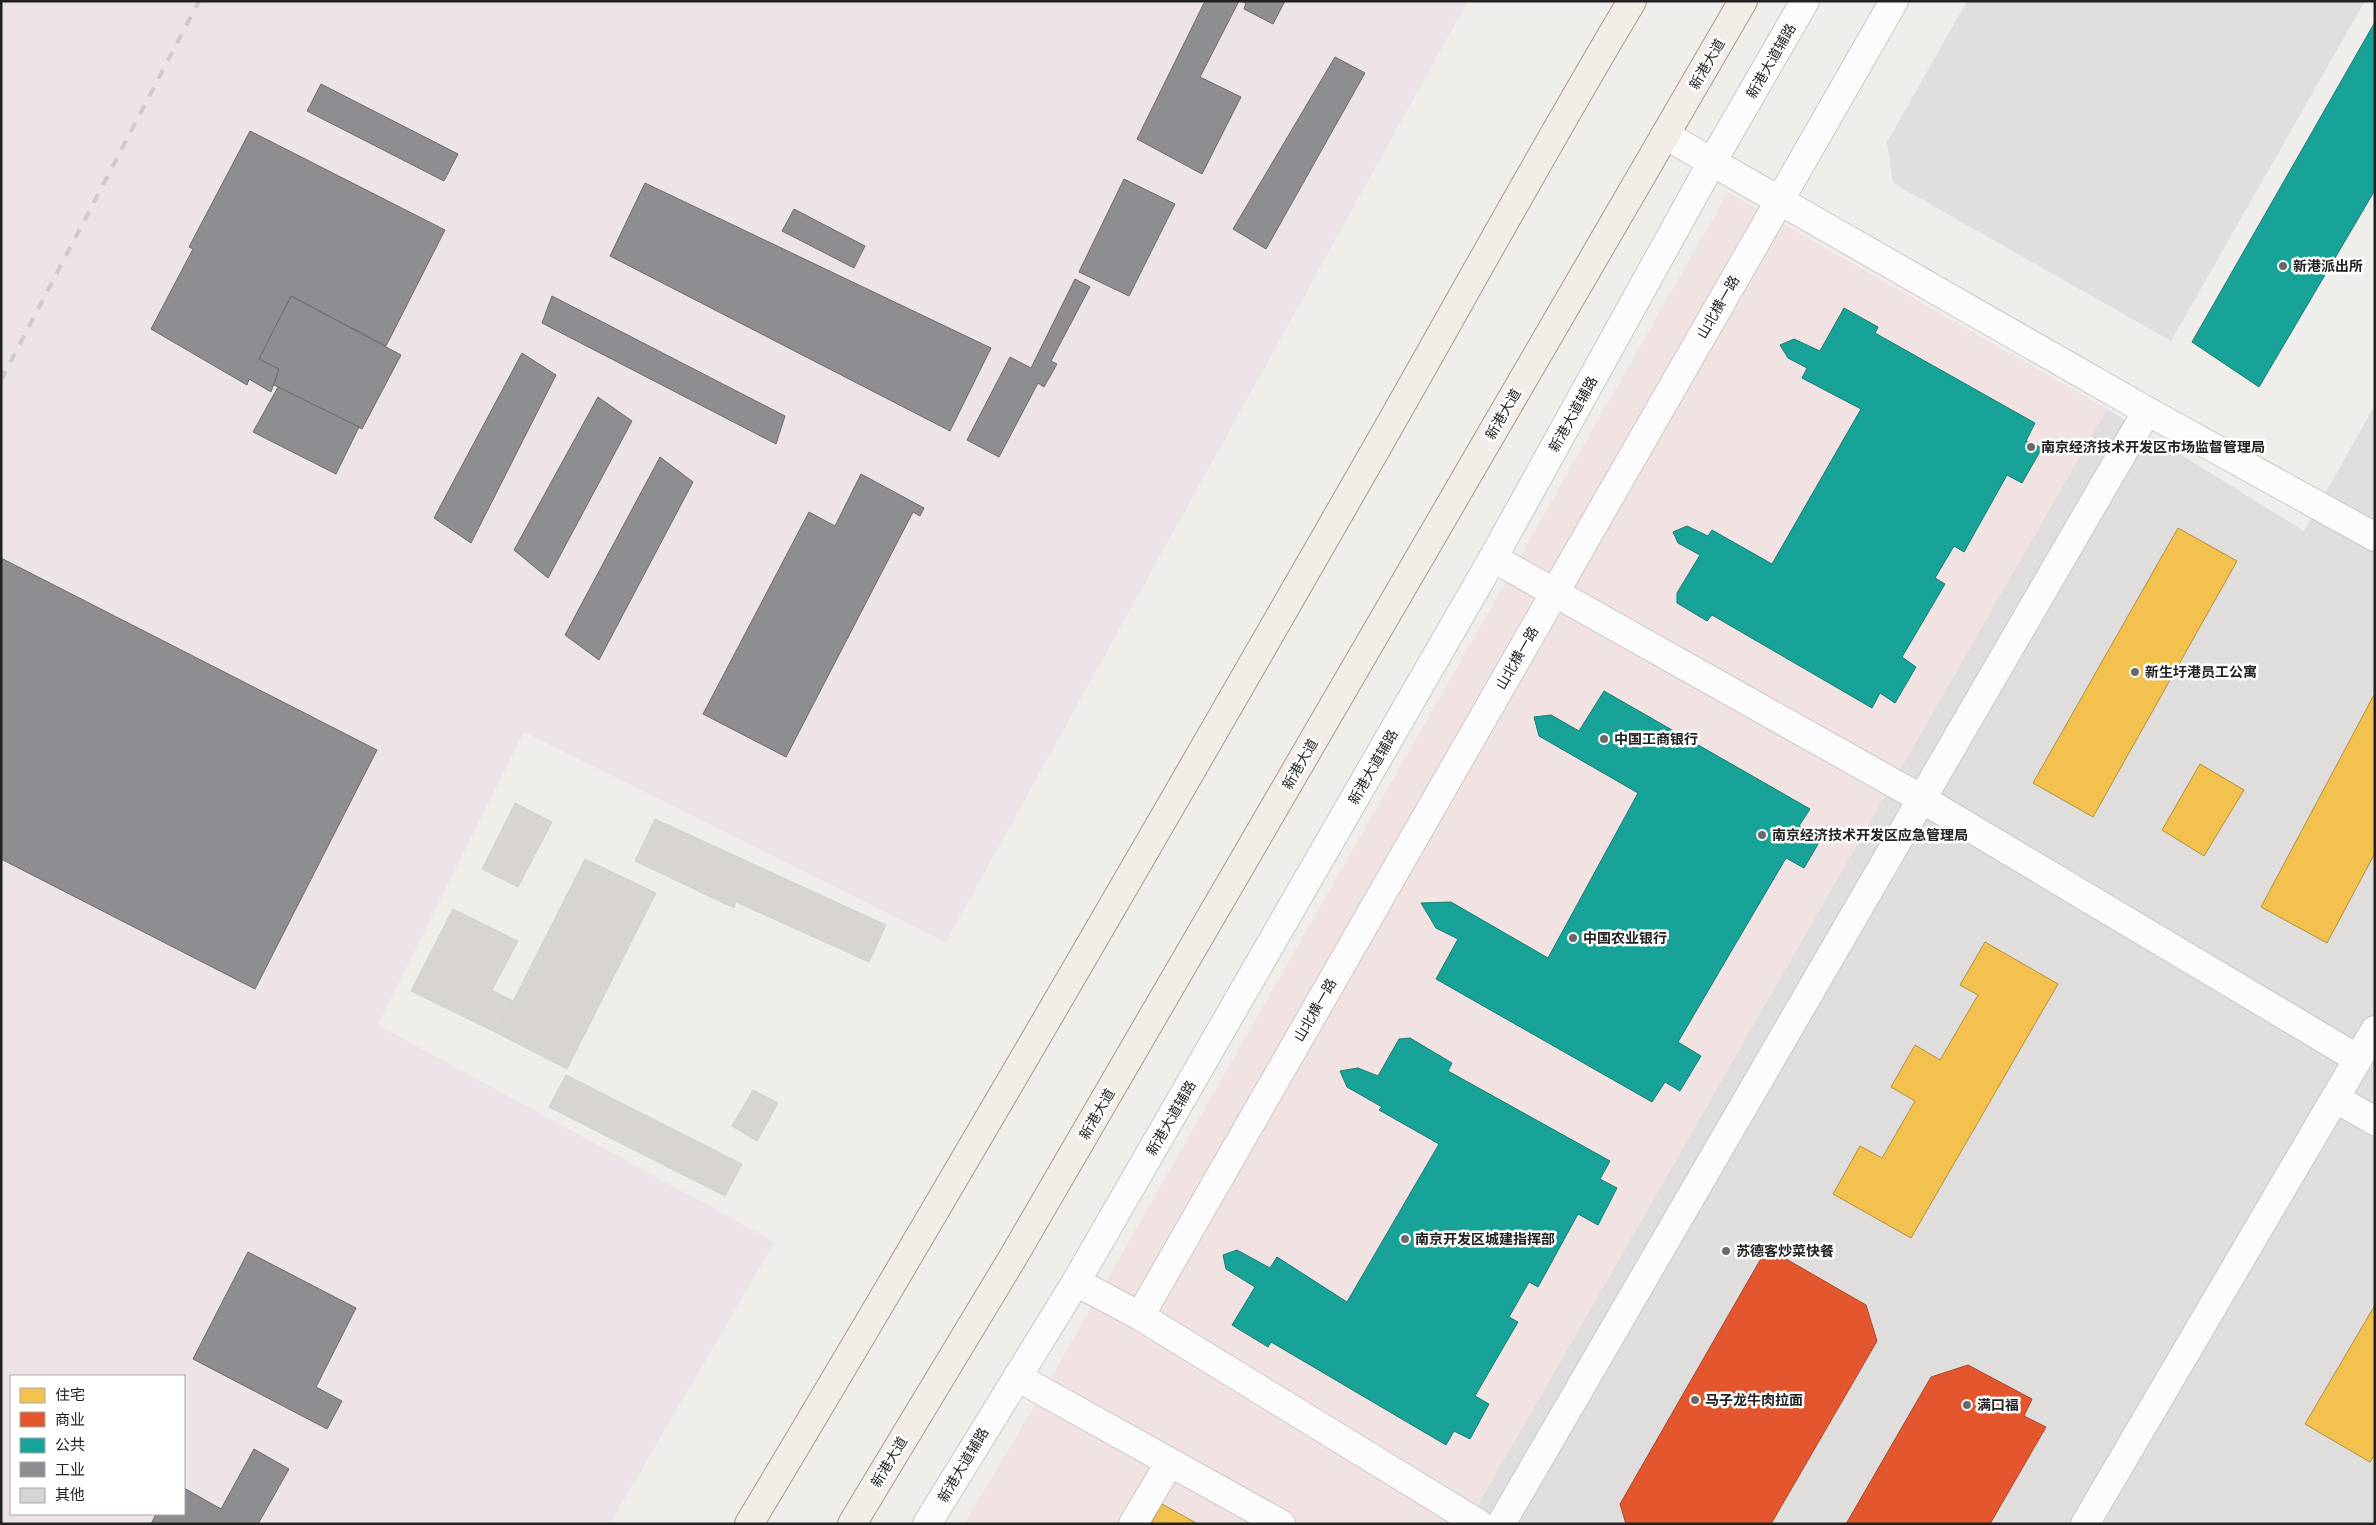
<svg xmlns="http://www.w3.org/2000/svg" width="2376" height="1525" viewBox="0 0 2376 1525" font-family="Montserrat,'Noto Sans SC',sans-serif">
  <rect width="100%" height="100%" fill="#f0eeeb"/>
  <path fill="#dfdedc" d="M2375,405V1524H1467L2107,409L2304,531Z"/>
  <path fill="#f1e3e1" d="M1728,192L2107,409L1467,1524H964L1034,1407Z"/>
  <path fill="#ede4e9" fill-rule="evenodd" d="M1,1H1468L946,942L524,732L378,1025L775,1242L610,1524H1ZM11,1376H184V1514H11Z"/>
  <path fill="#e0dfde" d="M1967,1H2365L2171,341L1893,183L1887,142Z"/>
  <g fill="#f2c14e" stroke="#b49141">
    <path d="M2178,528L2237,561L2093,817L2033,783Z"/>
    <path d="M2375,693V853L2327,943L2261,907Z"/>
    <path d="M2200,764L2244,790L2204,856L2162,830Z"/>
    <path d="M1985,942L2058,984L1911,1238L1833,1194L1860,1146L1882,1158L1915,1101L1891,1087L1915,1045L1940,1060L1978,995L1960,985Z"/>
    <path d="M2375,1305V1454L2370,1462L2305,1424Z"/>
    <path d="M1162,1504L1198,1524H1151Z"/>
  </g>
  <g fill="#e4572e" stroke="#aa472a">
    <path d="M1767,1248L1866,1305L1877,1341L1771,1524H1626L1620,1504Z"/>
    <path d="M1968,1365L2032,1399L2024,1416L2046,1427L1990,1524H1846L1931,1377Z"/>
  </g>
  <g fill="#17a398" stroke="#1a7c75">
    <path d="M2375,22V190L2259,387L2192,342Z"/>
    <path d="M1844,308L1878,327L1875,333L2035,423L2026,441L2042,448L2022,483L2007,475L1964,552L1954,546L1935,578L1945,584L1902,657L1916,667L1895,703L1880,693L1872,708L1712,615L1707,621L1677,603V593L1700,555L1678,543L1673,532L1687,526L1708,536L1712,530L1772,564L1861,409L1802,378L1807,368L1788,358L1780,345L1794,339L1820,351Z"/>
    <path d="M1604,691L1810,809L1799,826L1821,839L1804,868L1786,858L1678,1042L1701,1056L1680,1091L1665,1082L1652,1102L1436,979L1458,939L1436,928L1421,903L1451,902L1548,958L1638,793L1539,736L1534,717L1551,715L1579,731Z"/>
    <path d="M1410,1038L1452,1063L1448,1071L1610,1161L1600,1179L1617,1188L1598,1225L1578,1214L1538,1287L1529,1282L1509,1317L1518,1322L1475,1396L1489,1404L1470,1439L1454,1431L1446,1445L1271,1342L1268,1347L1232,1325L1255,1287L1226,1269L1223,1255L1237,1250L1270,1268L1277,1257L1347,1302L1439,1144L1379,1110L1382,1107L1347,1087L1340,1071L1358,1068L1378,1076L1399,1039Z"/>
  </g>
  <g fill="#8d8d92" stroke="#6d6d70">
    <path d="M1205,1H1239L1200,77L1241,97L1202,174L1137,139Z"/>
    <path d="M1241,1H1285L1273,24L1244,9L1246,3Z"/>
    <path d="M1335,57L1365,73L1266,249L1233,229Z"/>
    <path d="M321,84L458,154L444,181L307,111Z"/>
    <path d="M250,131L445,230L386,346L291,296L259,359L279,369L271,392L249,379L247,385L151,329L193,249L189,247Z"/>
    <path d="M1124,179L1175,204L1129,296L1079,272Z"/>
    <path d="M645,183L991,348L950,431L610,256Z"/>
    <path d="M794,209L865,246L854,268L782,231Z"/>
    <path d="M1075,279L1090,287L1051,361L1057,364L1044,387L1038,383L999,457L967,440L1010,357L1031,368Z"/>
    <path d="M291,296L401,355L362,429L274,385L279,369L259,359Z"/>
    <path d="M552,296L785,416L776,444L542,323Z"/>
    <path d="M522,353L556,375L471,543L434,518Z"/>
    <path d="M278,387L359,427L336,474L253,432Z"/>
    <path d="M598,397L632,421L548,578L514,550Z"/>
    <path d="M660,457L693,482L599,660L565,635Z"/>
    <path d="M861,474L924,508L920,516L913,512L786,757L703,714L809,512L835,526Z"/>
    <path d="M1,558L377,750L255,989L1,859Z"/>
    <path d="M248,1252L356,1308L316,1387L342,1401L327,1429L193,1359Z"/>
    <path d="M254,1449L289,1469L258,1524H151L156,1514H184V1488L221,1509Z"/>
  </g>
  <g fill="#d7d4d2" stroke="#d3d0cc">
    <path d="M515,803L552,822L518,887L482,869Z"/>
    <path d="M655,819L886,925L869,962L736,902L734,908L635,861Z"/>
    <path d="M585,859L656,893L567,1069L497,1033Z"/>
    <path d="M453,909L518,941L492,990L513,1001L497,1033L411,991Z"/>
    <path d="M566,1075L742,1164L725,1196L549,1107Z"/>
    <path d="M753,1090L778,1103L757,1141L732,1126Z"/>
  </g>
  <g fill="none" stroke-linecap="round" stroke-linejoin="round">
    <g stroke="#c9c8c7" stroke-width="30">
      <g id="minor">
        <path d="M1665,135L2147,411L2375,537"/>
        <path d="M1493,558L1922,799L2358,1059"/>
        <path d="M2335,1098L2375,1121"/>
        <path d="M1076,1282L1140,1316L1479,1524"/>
        <path d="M1140,1316L1894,1"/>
        <path d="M1017,1377L1281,1524"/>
        <path d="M927,1524L1076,1282L1493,558L1712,162L1805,1"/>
        <path d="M1133,1524L1170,1462"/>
        <path d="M1501,1524L2147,411"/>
        <path d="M2085,1524L2375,1030"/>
      </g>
    </g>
    <g stroke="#a79c86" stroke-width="30">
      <g id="major">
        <path d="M749,1524C957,1177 1159,828 1360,477C1451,319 1538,158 1632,1"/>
        <path d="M852,1524L1012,1259L1743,1"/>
      </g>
    </g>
    <use href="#minor" stroke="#fdfcfc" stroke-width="28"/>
    <use href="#major" stroke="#f3ede7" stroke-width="28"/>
    <path stroke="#ccc" stroke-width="4" stroke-dasharray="10 10" stroke-linecap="butt" d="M1,380L199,1"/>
  </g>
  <g fill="#6a6968" stroke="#fff" stroke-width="2">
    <circle cx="2283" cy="266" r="5"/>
    <circle cx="2031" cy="447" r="5"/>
    <circle cx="2135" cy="672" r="5"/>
    <circle cx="1604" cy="739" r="5"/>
    <circle cx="1762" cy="835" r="5"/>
    <circle cx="1573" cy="938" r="5"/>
    <circle cx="1405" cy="1239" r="5"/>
    <circle cx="1726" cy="1251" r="5"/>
    <circle cx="1695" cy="1400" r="5"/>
    <circle cx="1967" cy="1405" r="5"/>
  </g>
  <g text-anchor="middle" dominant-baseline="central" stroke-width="5" stroke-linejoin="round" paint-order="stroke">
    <g font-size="14" fill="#222" stroke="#fff">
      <text transform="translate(1771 61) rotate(-60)">新港大道辅路</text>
      <text transform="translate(1707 64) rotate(-60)">新港大道</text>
      <text transform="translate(1718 307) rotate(-60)">山北横一路</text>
      <text transform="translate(1503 414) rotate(-60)">新港大道</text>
      <text transform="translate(1573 414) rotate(-61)">新港大道辅路</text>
      <text transform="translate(1517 658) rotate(-60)">山北横一路</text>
      <text transform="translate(1300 764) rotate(-60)">新港大道</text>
      <text transform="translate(1373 767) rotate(-60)">新港大道辅路</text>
      <text transform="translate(1315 1010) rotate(-60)">山北横一路</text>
      <text transform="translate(1097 1114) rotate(-60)">新港大道</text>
      <text transform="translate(1171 1118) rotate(-60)">新港大道辅路</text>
      <text transform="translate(889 1462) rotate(-59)">新港大道</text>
      <text transform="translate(963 1465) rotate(-59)">新港大道辅路</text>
    </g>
    <g font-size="14" font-weight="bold" fill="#222" stroke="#fff" text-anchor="start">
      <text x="2293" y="266">新港派出所</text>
      <text x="2041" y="447">南京经济技术开发区市场监督管理局</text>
      <text x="2145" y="672">新生圩港员工公寓</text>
      <text x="1614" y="739">中国工商银行</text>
      <text x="1772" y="835">南京经济技术开发区应急管理局</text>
      <text x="1583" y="938">中国农业银行</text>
      <text x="1415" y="1239">南京开发区城建指挥部</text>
      <text x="1736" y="1251">苏德客炒菜快餐</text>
      <text x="1705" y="1400">马子龙牛肉拉面</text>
      <text x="1977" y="1405">满口福</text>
    </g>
  </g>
  <rect width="2376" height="1525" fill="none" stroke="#222222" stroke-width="5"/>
  <rect x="10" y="1375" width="175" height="140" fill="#ffffff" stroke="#a7a7a7"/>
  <rect x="20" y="1388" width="25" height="15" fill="#f2c14e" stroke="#a7a7a7"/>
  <text x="55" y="1400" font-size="15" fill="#222222">住宅</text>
  <rect x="20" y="1412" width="25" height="15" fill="#e4572e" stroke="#a7a7a7"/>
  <text x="55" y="1425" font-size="15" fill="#222222">商业</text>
  <rect x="20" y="1438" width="25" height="15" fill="#17a398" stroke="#a7a7a7"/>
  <text x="55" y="1450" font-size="15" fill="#222222">公共</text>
  <rect x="20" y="1462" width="25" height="15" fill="#8d8d92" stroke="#a7a7a7"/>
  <text x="55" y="1475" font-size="15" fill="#222222">工业</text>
  <rect x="20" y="1488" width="25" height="15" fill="#d7d4d2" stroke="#a7a7a7"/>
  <text x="55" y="1500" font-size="15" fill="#222222">其他</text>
</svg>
